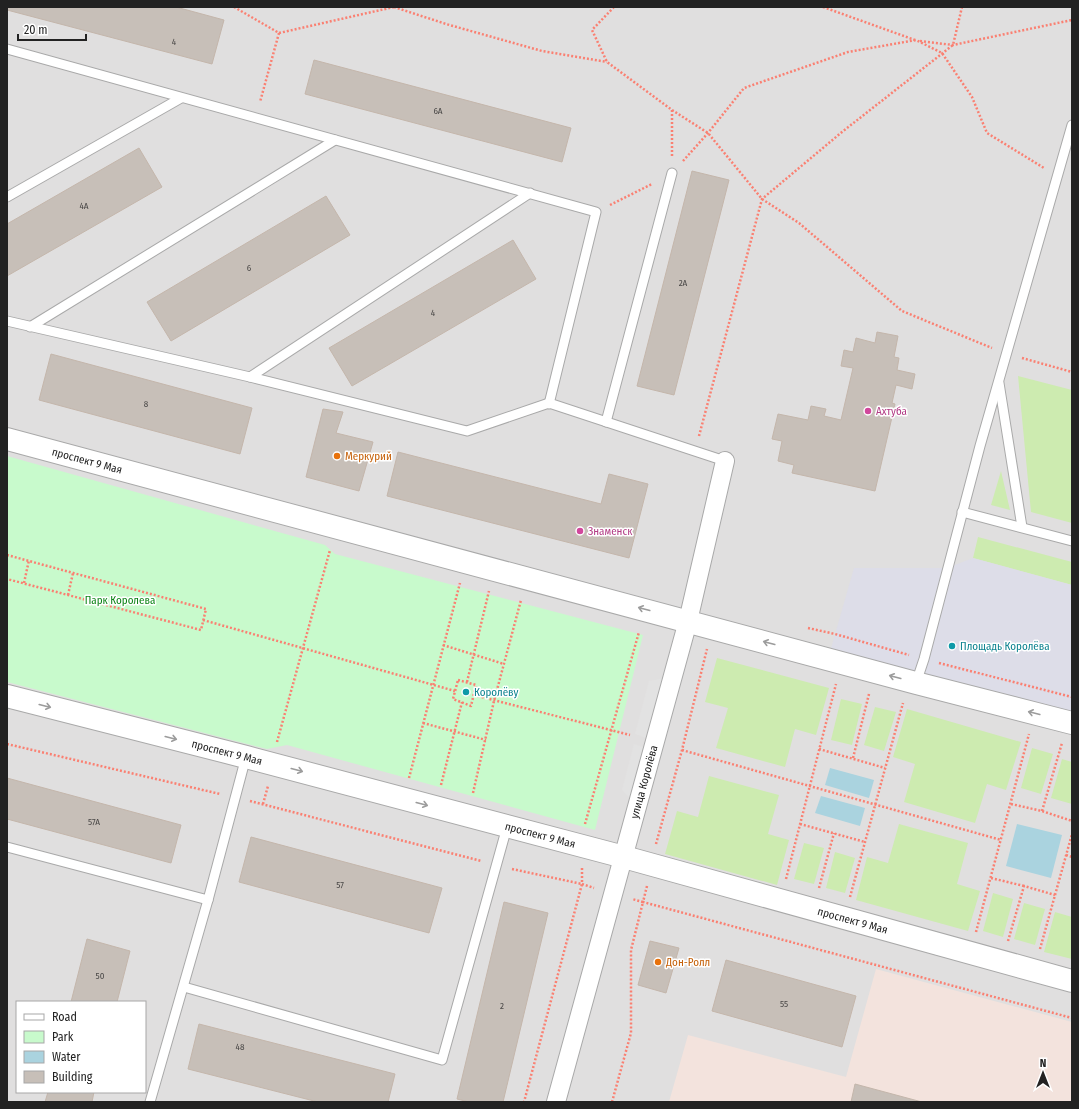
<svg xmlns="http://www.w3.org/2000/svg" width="1079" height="1109" viewBox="0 0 1079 1109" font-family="'Fira Sans Condensed',sans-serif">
  <rect width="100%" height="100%" fill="#f2efe9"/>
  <path fill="#e0dfdf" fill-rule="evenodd" d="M7,7H1072V1102H7ZM17,1002H145V1092H17Z"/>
  <path fill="#f3e3dd" d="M876,969L1072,1022V1102H669L688,1035L846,1077Z"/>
  <g fill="#cdebb0">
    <path d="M1018,376L1072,390V523L1031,512Z"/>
    <path d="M1001,471L1010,510L991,505Z"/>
    <path d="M978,537L1072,562V585L973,558Z"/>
    <path d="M717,658L829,688L816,735L795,729L785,767L716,748L728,708L705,702Z"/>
    <path d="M841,699L862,704L852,745L831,740Z"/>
    <path d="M875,707L896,712L884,751L864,745Z"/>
    <path d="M907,709L1021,742L1006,790L987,784L975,823L904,802L915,764L893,757Z"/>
    <path d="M1032,748L1053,754L1041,794L1021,788Z"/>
    <path d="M1062,759L1072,762V804L1051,798Z"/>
    <path d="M709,776L779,795L768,834L789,840L777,885L665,854L677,811L698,817Z"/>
    <path d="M899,824L968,843L957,884L980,891L968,931L856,900L867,857L888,863Z"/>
    <path d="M804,843L824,848L814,884L794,879Z"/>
    <path d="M835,852L855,858L845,893L826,888Z"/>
    <path d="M993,893L1013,899L1003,937L983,931Z"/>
    <path d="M1024,903L1045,909L1035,945L1014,939Z"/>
    <path d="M1055,912L1072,917V959L1044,952Z"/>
  </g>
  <path fill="#c8facc" d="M7,456L325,545L335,554L643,635L595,830L287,745L267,749L7,682Z"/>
  <g fill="#e2e2e2">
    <path d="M665,678L649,739L635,734L649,681Z"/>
    <path d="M634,744L646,748L633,802L622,790Z"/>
  </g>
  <path fill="#dddde8" d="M973,558L1072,585V722L828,659L854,568H947Z"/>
  <g fill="#aad3df">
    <path d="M830,768L874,780L869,798L825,785Z"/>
    <path d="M821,796L865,808L860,826L815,813Z"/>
    <path d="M1017,824L1062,835L1051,878L1006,866Z"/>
  </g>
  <g fill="#c7bfb8" stroke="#c4b6ab">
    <path d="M7,7H176L224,20L212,64L7,10Z"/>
    <path d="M314,60L571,128L562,162L305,94Z"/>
    <path d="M139,148L162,187L7,276V224Z"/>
    <path d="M692,171L729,180L674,395L637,386Z"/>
    <path d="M326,196L350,235L171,341L147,302Z"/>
    <path d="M513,240L536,279L352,386L329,348Z"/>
    <path d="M877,332L898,336L894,357L899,358L897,370L915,374L912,389L896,385L892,403L895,404L875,491L792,473L794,465L778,461L782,441L772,439L778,414L808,420L811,406L826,409L824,416L841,420L853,368L841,366L844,350L853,352L856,338L875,343Z"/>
    <path d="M51,354L252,408L240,454L39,400Z"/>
    <path d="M323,409L343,412L336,433L373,442L359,491L306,477Z"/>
    <path d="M398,452L601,504L609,474L648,484L629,558L387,496Z"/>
    <path d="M7,778L181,825L171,863L7,819Z"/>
    <path d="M251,837L442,888L429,933L239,882Z"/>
    <path d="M504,902L548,913L503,1102H469L457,1099Z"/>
    <path d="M87,939L130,951L117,1002H71Z"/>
    <path d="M650,941L679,948L666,993L638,985Z"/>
    <path d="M726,960L856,996L842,1047L712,1011Z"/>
    <path d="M199,1024L395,1074L388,1102H318L188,1069Z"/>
    <path d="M855,1084L922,1102H851Z"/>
    <path d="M48,1092H94L92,1102H45Z"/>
  </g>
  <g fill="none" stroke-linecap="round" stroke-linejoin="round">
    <g stroke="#a9a9a9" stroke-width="11">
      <g id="service">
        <path d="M7,49L596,212L549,404"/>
        <path d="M7,197L181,98"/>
        <path d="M7,321L250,377L467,431L549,403L725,461"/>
        <path d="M30,327L335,140"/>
        <path d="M250,377L530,193"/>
        <path d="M999,383L1022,527"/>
        <path d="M606,422L672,173"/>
        <path d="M962,512L1072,541"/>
        <path d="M916,683L924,659L980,446L1072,125"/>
        <path d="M7,847L208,900L246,757"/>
        <path d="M184,987L442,1060L507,827"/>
        <path d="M150,1102L208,900"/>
      </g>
    </g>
    <g stroke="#a9a9a9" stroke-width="20">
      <g id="minor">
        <path id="s1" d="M556,1102L688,621L725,461"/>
      </g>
    </g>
    <g stroke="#a9a9a9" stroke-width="24">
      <g id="tertiary">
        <path id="s2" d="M7,439L916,683L1072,723"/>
        <path id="s3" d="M7,696L246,757L624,857L1072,981"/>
      </g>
    </g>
    <g stroke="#fa8072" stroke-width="2.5" stroke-dasharray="2 2" stroke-linecap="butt">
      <path d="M234,7L279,33L260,102"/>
      <path d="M394,7L446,24L542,51L607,62"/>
      <path d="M614,7L592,30L607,62L672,110V157"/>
      <path d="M823,7L915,40"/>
      <path d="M279,33L394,7"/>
      <path d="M920,41L953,45L1072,20"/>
      <path d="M672,110L708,133L762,199L799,223L902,311L992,348"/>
      <path d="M683,161L708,133L744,88L848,52L916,40L942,53L972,97L987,133L1044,168"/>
      <path d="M610,205L652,184"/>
      <path d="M1022,358L1072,372"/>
      <path d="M699,436L762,199L842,132L953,45L962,7"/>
      <path d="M7,555L206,609L201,630L7,579"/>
      <path d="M24,583L29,560"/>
      <path d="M68,595L73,573"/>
      <path d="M203,620L455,691"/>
      <path d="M808,628L835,634L909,655"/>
      <path d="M443,645L504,664"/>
      <path d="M939,663L1072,697"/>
      <path d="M458,680L476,685L471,706L453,699Z"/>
      <path d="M467,682L489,591"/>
      <path d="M474,695L630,735"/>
      <path d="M423,723L486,740"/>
      <path d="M277,742L330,550"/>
      <path d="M7,744L220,794"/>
      <path d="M819,749L885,768"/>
      <path d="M682,750L1001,840"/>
      <path d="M853,758L869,694"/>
      <path d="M409,778L460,583"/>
      <path d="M441,785L462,702"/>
      <path d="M473,793L494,701L521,600"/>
      <path d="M250,801L481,861"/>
      <path d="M263,804L268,786"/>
      <path d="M1011,804L1042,811L1072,821"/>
      <path d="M1042,811L1062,743"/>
      <path d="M585,824L639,632"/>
      <path d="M800,824L865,842"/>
      <path d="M656,844L682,750L707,649"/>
      <path d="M1066,855L1072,857"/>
      <path d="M582,868V884L594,888"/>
      <path d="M512,869L582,884L524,1102"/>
      <path d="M991,878L1024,886"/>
      <path d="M786,879L836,684"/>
      <path d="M647,886L643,902L1072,1018"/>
      <path d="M819,888L834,833"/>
      <path d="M850,897L903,703"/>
      <path d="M976,932L1029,734"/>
      <path d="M1008,941L1024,886L1055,895"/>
      <path d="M1040,949L1072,834"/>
      <path d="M612,1102L631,1033V950L643,902L632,899"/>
    </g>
    <use href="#service" stroke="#fff" stroke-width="9"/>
    <use href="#minor" stroke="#fff" stroke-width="18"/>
    <use href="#tertiary" stroke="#fff" stroke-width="22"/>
  </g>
  <defs><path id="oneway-shaft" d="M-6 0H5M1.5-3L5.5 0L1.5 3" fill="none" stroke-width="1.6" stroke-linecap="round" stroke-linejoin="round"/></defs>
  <g stroke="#9c9c9c">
    <use href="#oneway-shaft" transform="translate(644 609) rotate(-165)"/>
    <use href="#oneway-shaft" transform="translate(769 643) rotate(-165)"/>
    <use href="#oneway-shaft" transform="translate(895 677) rotate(-165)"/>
    <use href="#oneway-shaft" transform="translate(45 706) rotate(14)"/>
    <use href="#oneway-shaft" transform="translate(1034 713) rotate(-166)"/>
    <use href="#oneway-shaft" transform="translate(171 738) rotate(14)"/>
    <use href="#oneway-shaft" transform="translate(297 770) rotate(15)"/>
    <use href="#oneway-shaft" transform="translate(422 804) rotate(15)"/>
  </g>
  <g fill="#d1479c" stroke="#fff" stroke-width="1.5">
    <circle cx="868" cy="411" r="4"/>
    <circle cx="580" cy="531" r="4"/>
  </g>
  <g fill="#e8710a" stroke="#fff" stroke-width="1.5">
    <circle cx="337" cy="456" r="4"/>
    <circle cx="658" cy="962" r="4"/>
  </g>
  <g fill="#0f9aa8" stroke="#fff" stroke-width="1.5">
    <circle cx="952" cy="646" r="4"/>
    <circle cx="466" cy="692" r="4"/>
  </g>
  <g text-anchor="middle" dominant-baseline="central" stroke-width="3" stroke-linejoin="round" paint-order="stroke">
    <g font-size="9" fill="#4b4948">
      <text x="174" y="42">4</text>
      <text x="438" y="111">6А</text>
      <text x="84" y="206">4А</text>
      <text x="249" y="268">6</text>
      <text x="683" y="283">2А</text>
      <text x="433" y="313">4</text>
      <text x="146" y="404">8</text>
      <text x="94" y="822">57А</text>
      <text x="340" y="885">57</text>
      <text x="100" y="976">50</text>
      <text x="784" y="1004">55</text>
      <text x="502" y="1006">2</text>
      <text x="240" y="1047">48</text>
    </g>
    <g font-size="11" fill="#b23c85" stroke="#fff" text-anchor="start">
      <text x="876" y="411">Ахтуба</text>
      <text x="588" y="531">Знаменск</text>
    </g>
    <g font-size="11" fill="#c56008" stroke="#fff" text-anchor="start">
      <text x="345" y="456">Меркурий</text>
      <text x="666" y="962">Дон-Ролл</text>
    </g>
    <g font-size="11" fill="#222" stroke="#fff">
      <text stroke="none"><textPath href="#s2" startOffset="83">проспект 9 Мая</textPath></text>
      <text stroke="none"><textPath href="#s3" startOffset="227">проспект 9 Мая</textPath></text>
      <text stroke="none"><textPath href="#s1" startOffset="332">улица Королёва</textPath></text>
      <text stroke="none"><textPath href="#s3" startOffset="551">проспект 9 Мая</textPath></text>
      <text stroke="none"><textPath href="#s3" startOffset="875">проспект 9 Мая</textPath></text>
    </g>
    <g font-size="11" fill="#0c8416" stroke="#fff">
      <text x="120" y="600">Парк Королева</text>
    </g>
    <g font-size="11" fill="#0d838f" stroke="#fff" text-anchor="start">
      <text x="960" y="646">Площадь Королёва</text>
      <text x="474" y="692">Королёву</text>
    </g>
  </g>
  <rect width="1079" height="1109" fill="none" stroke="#222222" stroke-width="16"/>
  <rect x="16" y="1001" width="130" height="92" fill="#ffffff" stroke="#a7a7a7"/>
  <rect x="24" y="1014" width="20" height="6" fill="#ffffff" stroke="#a7a7a7"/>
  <text x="52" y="1021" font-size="12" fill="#222222">Road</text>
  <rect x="24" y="1031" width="20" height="12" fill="#c8facc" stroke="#a7a7a7"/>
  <text x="52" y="1041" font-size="12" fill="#222222">Park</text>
  <rect x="24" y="1051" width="20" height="12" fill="#aad3df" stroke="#a7a7a7"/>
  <text x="52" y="1061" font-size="12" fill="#222222">Water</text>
  <rect x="24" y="1071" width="20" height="12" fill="#c7bfb8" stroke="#a7a7a7"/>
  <text x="52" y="1081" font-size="12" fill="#222222">Building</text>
  <g transform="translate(1043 1073)" stroke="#ffffff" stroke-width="3" paint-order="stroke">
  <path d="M0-3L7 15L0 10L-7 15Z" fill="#222222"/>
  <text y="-6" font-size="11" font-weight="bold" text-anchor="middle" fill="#222222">N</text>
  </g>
  <path d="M18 34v6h68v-6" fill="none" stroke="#222222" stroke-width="2"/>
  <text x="24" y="34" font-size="12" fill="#222222" stroke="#ffffff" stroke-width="3" paint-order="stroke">20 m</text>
</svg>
